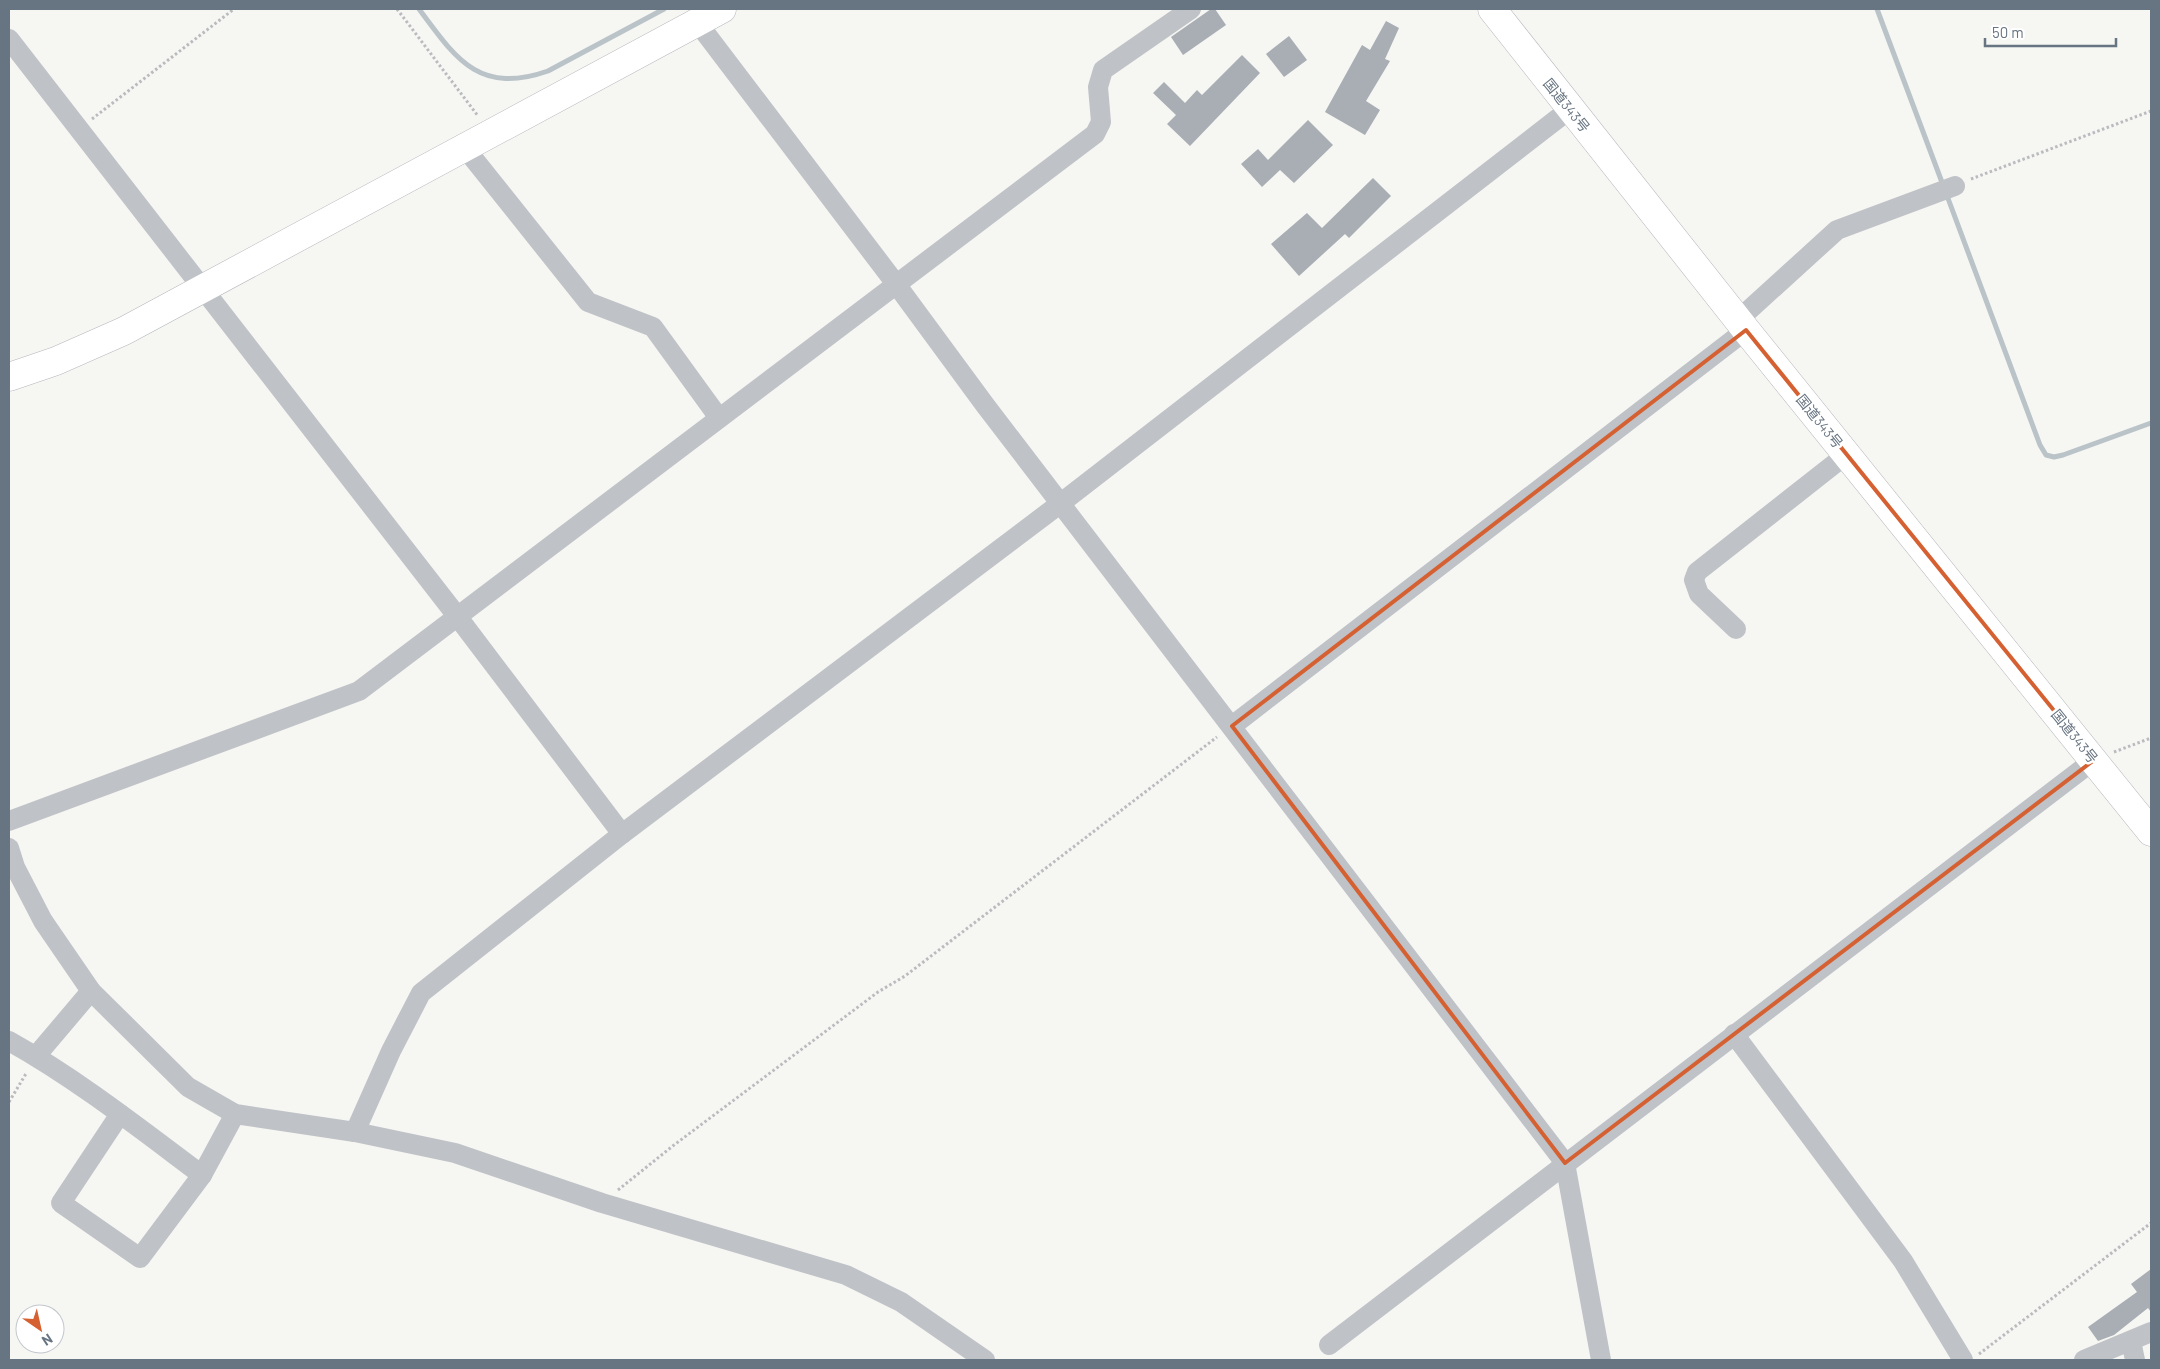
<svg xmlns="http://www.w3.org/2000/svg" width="2160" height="1369" viewBox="0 0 2160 1369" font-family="Barlow,'Noto Sans JP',sans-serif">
  <rect width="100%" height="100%" fill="#f6f6f3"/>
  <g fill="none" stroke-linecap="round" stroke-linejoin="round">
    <g stroke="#b9c3c8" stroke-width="5">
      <path d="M419,9C456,59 479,95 548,71L664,9"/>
      <path d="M1877,9L1943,185"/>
      <path d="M1946,193L2040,445L2046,455L2054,457L2063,455L2151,423"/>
    </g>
  </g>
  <g fill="#a8aeb4">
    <path d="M1211,9H1215L1226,25L1183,55L1171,37Z"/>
    <path d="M1386,21L1399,28L1385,59L1390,61L1366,101L1380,110L1365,135L1325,112L1362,45L1370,50Z"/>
    <path d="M1289,36L1307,60L1284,77L1266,54Z"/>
    <path d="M1242,55L1260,73L1190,146L1167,124L1176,115L1153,93L1164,82L1185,103L1197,90L1202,95Z"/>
    <path d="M1308,120L1333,145L1294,183L1280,170L1262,187L1241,164L1258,149L1268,160Z"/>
    <path d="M1373,178L1391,196L1349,238L1345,234L1299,276L1271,244L1307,213L1322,228Z"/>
    <path d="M2151,1269V1312L2148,1308L2114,1335L2098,1341L2088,1327L2137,1292L2131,1284Z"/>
  </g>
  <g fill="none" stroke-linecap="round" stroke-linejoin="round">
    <g stroke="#b4b8bc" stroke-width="29">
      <path id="secondary" d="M9,377L56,361L124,331L722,9"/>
    </g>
    <g stroke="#b4b7ba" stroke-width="29">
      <path id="highway" d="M1492,9L1746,330L2151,832"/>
    </g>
    <g stroke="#b9bbbe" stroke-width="3" stroke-dasharray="2.5 2.5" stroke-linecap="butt">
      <path d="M397,9L478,116"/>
      <path d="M92,119L234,9"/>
      <path d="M1971,179L2151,111"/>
      <path d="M2114,752L2151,738"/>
      <path d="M9,1102L27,1072"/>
      <path d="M618,1190L674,1145L878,992L905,976L1217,737"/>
      <path d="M1979,1354L2151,1223"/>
    </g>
    <g stroke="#bfc2c6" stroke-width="20">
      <path d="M697,22L896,284L985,405L1565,1163L1601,1360"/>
      <path d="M9,39L457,616L622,834"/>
      <path d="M465,148L588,302L653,327L719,418"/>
      <path d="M1738,320L1837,230L1955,186"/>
      <path d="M1736,629L1699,594L1694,580L1697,572L1847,454"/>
      <path d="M1232,726L1746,330"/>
      <path d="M9,821L359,691L1095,134L1101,122L1098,87L1103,70L1191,9"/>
      <path d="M9,848L15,867L43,921L91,991L188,1087L235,1114L355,1132L455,1153L602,1203L846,1275L901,1302L985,1360"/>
      <path d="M1734,1034L1903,1261L1963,1360"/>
      <path d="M9,1041C77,1079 139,1128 202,1175"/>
      <path d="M36,1056L91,991"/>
      <path d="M120,1114L61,1203L140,1258L202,1175L235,1114"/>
      <path d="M355,1132L391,1051L421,993L622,834L1061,503L1570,109"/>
      <path d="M2131,1341L2135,1360"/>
      <path d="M1329,1345L2094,760"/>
      <path d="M2084,1360L2151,1332"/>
    </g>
    <use href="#secondary" stroke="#fff" stroke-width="28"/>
    <use href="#highway" stroke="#fff" stroke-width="28"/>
  </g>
  <path fill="none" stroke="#d56133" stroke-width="4" stroke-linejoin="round" d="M1746,330L2094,760L1565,1163L1232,726Z"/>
  <g text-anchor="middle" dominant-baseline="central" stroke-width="5" stroke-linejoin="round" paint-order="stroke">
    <g font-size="14" fill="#677481" stroke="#fff">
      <text transform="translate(1567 105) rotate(51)">国道343号</text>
      <text transform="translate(1820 421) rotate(51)">国道343号</text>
      <text transform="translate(2075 736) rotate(51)">国道343号</text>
    </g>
  </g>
  <rect width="2160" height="1369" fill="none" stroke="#677481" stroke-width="20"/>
  <g transform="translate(40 1329) rotate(146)"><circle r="24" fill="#ffffff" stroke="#c2c7cd"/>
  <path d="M0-4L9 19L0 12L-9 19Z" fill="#d56133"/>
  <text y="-8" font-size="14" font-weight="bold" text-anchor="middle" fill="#677481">N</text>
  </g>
  <path d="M1985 38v8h131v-8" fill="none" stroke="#677481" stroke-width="2.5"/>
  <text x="1992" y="38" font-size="15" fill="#677481" stroke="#ffffff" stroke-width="4" paint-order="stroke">50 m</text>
</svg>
